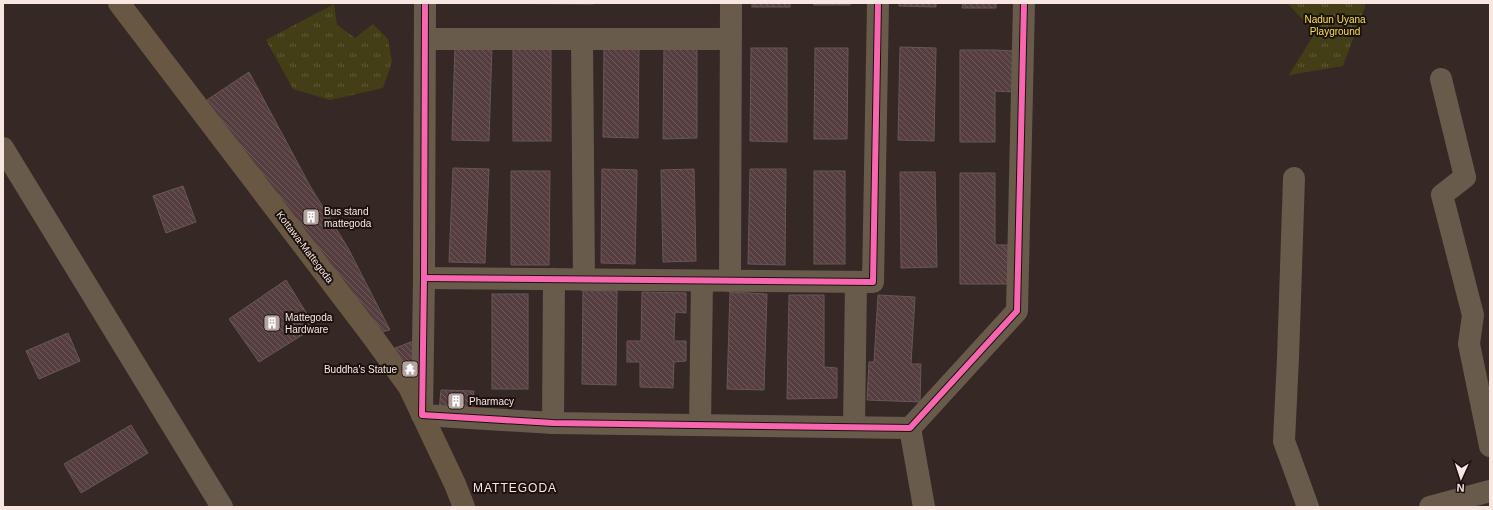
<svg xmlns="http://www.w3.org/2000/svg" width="1493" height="510" viewBox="0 0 1493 510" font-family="Arial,sans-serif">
  <defs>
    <pattern id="grass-tufts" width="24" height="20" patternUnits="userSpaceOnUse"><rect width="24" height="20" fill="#443e17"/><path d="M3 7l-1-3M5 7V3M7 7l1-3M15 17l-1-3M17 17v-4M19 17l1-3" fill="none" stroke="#605a38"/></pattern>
    <pattern id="building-back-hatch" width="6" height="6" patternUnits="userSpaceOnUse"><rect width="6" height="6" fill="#553d40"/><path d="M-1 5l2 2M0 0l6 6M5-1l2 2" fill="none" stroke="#6e595b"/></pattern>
  </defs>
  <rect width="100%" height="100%" fill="#362824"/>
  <g fill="url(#grass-tufts)">
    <path d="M1287,3H1365V7L1343,66L1289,75L1315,33Z"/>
    <path d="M334,4L337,25L355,38L373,24L388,39L392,62L383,88L330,100L293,89L266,40Z"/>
  </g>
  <g fill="url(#building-back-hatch)" stroke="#655857">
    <path d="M454,3H593V4Z"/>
    <rect x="752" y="3" width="38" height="4"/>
    <rect x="814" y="3" width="36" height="2"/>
    <path d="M899,3H936V7L899,6Z"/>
    <path d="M963,3H996V8H962Z"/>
    <path d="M455,46H492L489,141L452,140Z"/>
    <path d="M664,46H697V138L663,139Z"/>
    <rect x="513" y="47" width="38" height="94"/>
    <path d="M604,47H639L638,138L603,137Z"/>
    <path d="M900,47L936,48L934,141L898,140Z"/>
    <path d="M751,48H787V142L750,141Z"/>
    <path d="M815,48H848L847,139H814Z"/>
    <path d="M960,50H995L1015,51L1013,92L995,91V142H960Z"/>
    <path d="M249,72L310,186L348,248L390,330L381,332L204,102Z"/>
    <path d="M453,168L489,169L485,263L449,262Z"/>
    <path d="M602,169L637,170L635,264L601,263Z"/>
    <path d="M694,169L696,261L663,262L661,170Z"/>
    <path d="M750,169H786L785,265L748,264Z"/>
    <path d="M511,171H550L549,265H511Z"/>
    <rect x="814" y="171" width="31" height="93"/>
    <path d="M900,172H935L937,267L901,268Z"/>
    <path d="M960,173H995V245H1010L1009,284H960Z"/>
    <path d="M183,186L196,222L166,233L153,196Z"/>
    <path d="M286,280L315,327L259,362L229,319Z"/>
    <path d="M583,290L617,291L616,385L582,384Z"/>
    <path d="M642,292L686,293V313L675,312L674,341H686V361L674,362L673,388L640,387V362H627V341H641Z"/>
    <path d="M730,292L767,294L764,390L727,389Z"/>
    <rect x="492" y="294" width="36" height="95"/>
    <path d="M789,295H824V367L837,368V398L787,399Z"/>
    <path d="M878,295L915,297L911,364H921L920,402L867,400L869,362H874Z"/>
    <path d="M68,333L80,361L39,379L26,351Z"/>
    <path d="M416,340L417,389L390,350Z"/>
    <path d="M441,390L474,391L471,412L439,411Z"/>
    <path d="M131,425L148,453L81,493L64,464Z"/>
  </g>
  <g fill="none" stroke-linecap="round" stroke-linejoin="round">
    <g stroke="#685b4c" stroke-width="22">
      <path d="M425,3L424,278L422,415L553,423L910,428L1017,311L1024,3"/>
      <path d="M425,39H731"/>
      <path d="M582,39L584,280"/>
      <path d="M1441,79L1465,177L1442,195L1473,315L1469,344L1490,446"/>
      <path d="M3,148L222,507"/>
      <path d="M1294,178L1288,358L1284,441L1308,507"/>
      <path d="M424,278L873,282L878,3"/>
      <path d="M730,281L731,3"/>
      <path d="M553,423L554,279"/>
      <path d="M700,425L702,281"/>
      <path d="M854,427L856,282"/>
      <path d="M910,428L924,507"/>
      <path d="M1430,507L1490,491"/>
    </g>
    <path stroke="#685843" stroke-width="22" d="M119,3L373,337L409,387L455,484L464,507"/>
    <g stroke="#1d110d" stroke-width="8">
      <g id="cycleway">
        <path d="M425,3L424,278L422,415L553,423L910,428L1017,311L1024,3"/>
        <path d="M424,278L873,282L878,3"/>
      </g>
    </g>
    <use href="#cycleway" stroke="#f766af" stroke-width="6"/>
  </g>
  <defs>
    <g id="building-square" transform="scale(0.9)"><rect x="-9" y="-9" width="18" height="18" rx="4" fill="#b4a49f" stroke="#1d110d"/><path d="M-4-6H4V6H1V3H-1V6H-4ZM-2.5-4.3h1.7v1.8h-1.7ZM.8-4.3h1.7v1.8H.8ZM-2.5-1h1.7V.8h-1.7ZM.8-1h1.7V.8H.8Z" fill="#fff"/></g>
    <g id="temple-square" transform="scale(0.9)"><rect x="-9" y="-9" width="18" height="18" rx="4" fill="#b4a49f" stroke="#1d110d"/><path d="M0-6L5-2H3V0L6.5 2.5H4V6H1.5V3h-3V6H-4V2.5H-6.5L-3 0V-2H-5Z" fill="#fff"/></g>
  </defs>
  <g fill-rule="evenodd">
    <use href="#building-square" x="311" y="217"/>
    <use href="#building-square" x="272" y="323"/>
    <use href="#temple-square" x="410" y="369"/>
    <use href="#building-square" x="456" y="401"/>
  </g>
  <g text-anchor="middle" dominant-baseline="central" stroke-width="4" stroke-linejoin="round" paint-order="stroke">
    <g font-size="10" fill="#f0e052" stroke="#1d110d">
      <text x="1335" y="19">Nadun Uyana<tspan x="1335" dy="12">Playground</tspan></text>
    </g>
    <g font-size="10" fill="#f8e7e1" stroke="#1d110d" text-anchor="start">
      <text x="324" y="211">Bus stand<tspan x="324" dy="12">mattegoda</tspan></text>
      <text x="285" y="317">Mattegoda<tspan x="285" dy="12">Hardware</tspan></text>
      <text x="397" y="369" text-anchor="end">Buddha's Statue</text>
      <text x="469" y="401">Pharmacy</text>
    </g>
    <g font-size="10" fill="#f8e7e1" stroke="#1d110d">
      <text transform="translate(305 247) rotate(53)">Kottawa-Mattegoda</text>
    </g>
    <g font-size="12" letter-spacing="1" fill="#f8e7e1" stroke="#1d110d">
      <text x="515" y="488">MATTEGODA</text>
    </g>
  </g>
  <rect width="1493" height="510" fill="none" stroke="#f8e7e1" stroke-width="8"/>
  <g transform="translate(1461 478) rotate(183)" stroke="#1d110d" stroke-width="3" paint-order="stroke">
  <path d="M0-3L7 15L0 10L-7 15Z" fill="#f8e7e1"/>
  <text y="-6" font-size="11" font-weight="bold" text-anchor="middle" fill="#f8e7e1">N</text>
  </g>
</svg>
